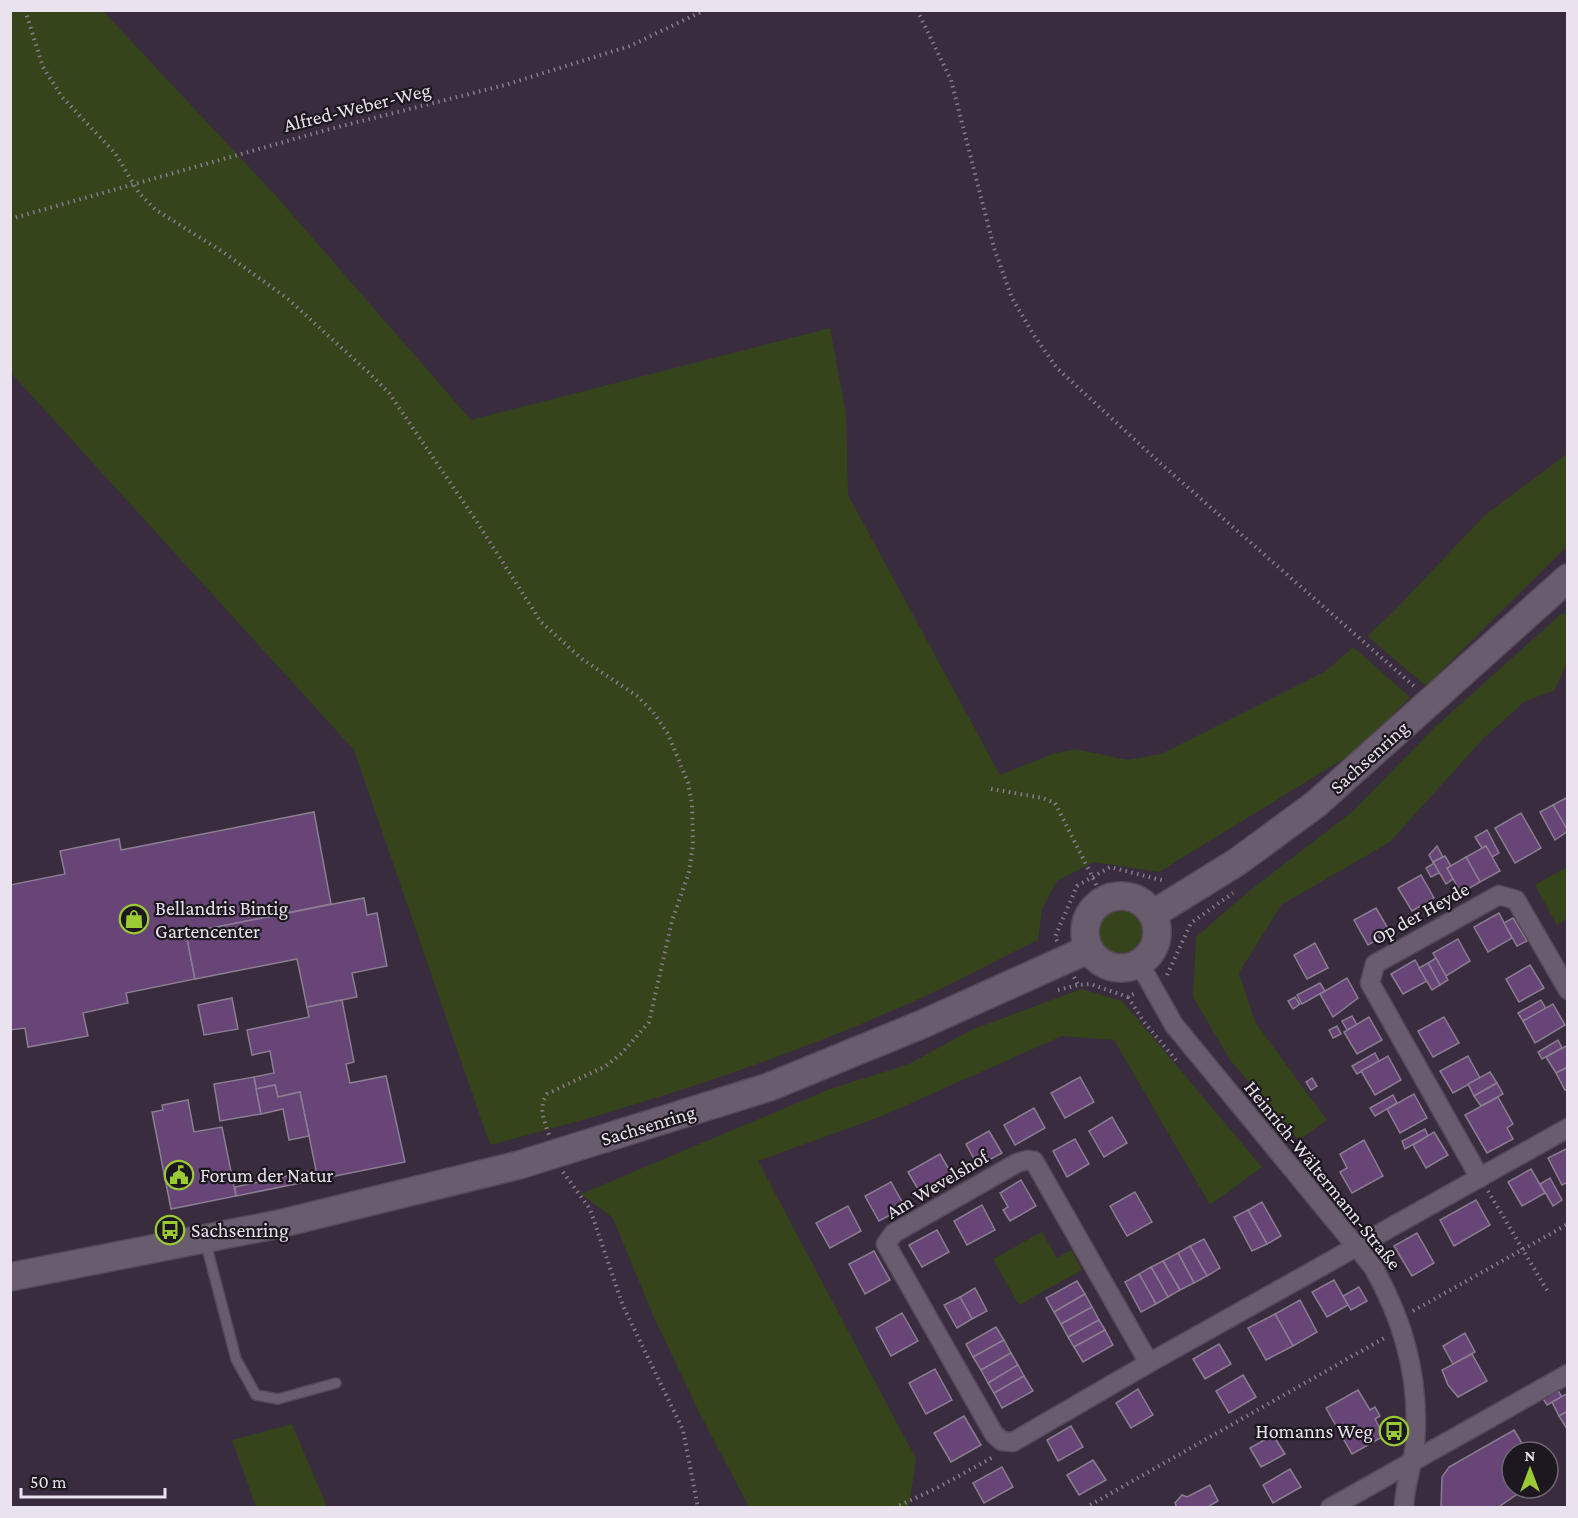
<svg xmlns="http://www.w3.org/2000/svg" width="1578" height="1518" viewBox="0 0 1578 1518" font-family="'Crimson Pro',serif">
  <rect width="100%" height="100%" fill="#382c3e"/>
  <g fill="#35441b">
    <path d="M11,11H103L277,197L471,420L830,328L846,413L848,495L1000,775L1052,754L1076,749L1127,760L1161,754L1326,671L1353,647L1410,697L1358,750L1159,872L1094,862L1057,881L1042,909L1038,940C996,960 955,983 912,1002C776,1063 633,1108 490,1145L354,750L11,373Z"/>
    <path d="M1567,454V546L1426,686L1367,636L1391,614L1485,515Z"/>
    <path d="M1567,613V662L1555,690L1524,702L1482,740L1390,842L1281,905L1239,973L1255,1022L1327,1120L1299,1140L1230,1060L1193,997L1196,937L1248,892L1353,811L1435,727L1561,614Z"/>
    <path d="M1567,867V919L1557,925L1535,885Z"/>
    <circle cx="1121" cy="931" r="22"/>
    <path d="M1081,989L1122,1001L1262,1167L1210,1205L1114,1040L1062,1036L882,1116L758,1161L916,1459L909,1507H749L699,1412L652,1313L613,1218L581,1194L830,1089L909,1064L971,1030Z"/>
    <path d="M1042,1232L1057,1258L1071,1250L1082,1270L1019,1305L993,1259Z"/>
    <path d="M292,1424L327,1507H256L232,1440Z"/>
  </g>
  <g fill="#674576" stroke="#8b7d92" stroke-width="1.5">
    <path d="M1566,798L1568,801V831L1553,805Z"/>
    <path d="M1553,805L1568,831L1555,840L1540,812Z"/>
    <path d="M314,812L331,904L186,933L195,979L126,993L128,1003L83,1013L88,1036L28,1047L25,1028L10,1030V885L65,874L60,851L119,839L121,850Z"/>
    <path d="M1521,813L1541,848L1515,863L1495,828Z"/>
    <path d="M1487,830L1499,853L1492,857L1486,846L1482,848L1475,837Z"/>
    <path d="M1437,846L1443,857L1433,862L1429,855Z"/>
    <path d="M1486,846L1500,871L1480,882L1466,857Z"/>
    <path d="M1445,856L1451,866L1447,868L1453,879L1446,884L1433,862Z"/>
    <path d="M1466,857L1480,882L1461,893L1447,868Z"/>
    <path d="M1434,863L1439,873L1431,877L1426,868Z"/>
    <path d="M1421,875L1434,898L1412,911L1398,888Z"/>
    <path d="M364,898L367,915L377,913L387,966L352,973L357,997L307,1007L297,959L195,979L186,933Z"/>
    <path d="M1376,908L1390,932L1368,945L1354,920Z"/>
    <path d="M1499,913L1512,938L1488,952L1474,927Z"/>
    <path d="M1513,918L1527,941L1517,946L1504,923Z"/>
    <path d="M1458,939L1470,961L1446,976L1433,953Z"/>
    <path d="M1315,943L1328,968L1307,979L1294,955Z"/>
    <path d="M1436,958L1448,980L1440,985L1428,963Z"/>
    <path d="M1415,960L1427,981L1403,994L1391,974Z"/>
    <path d="M1428,963L1440,985L1432,990L1419,968Z"/>
    <path d="M1530,965L1544,988L1519,1002L1506,979Z"/>
    <path d="M1347,978L1358,998L1333,1017L1320,994Z"/>
    <path d="M1320,983L1325,991L1302,1004L1297,995Z"/>
    <path d="M1295,997L1300,1004L1293,1009L1288,1001Z"/>
    <path d="M232,998L238,1029L204,1035L198,1005Z"/>
    <path d="M342,1000L354,1062L346,1064L350,1083L386,1076L405,1162L236,1196L235,1187L316,1170L300,1092L278,1097L275,1085L256,1089L254,1077L274,1073L270,1051L252,1055L247,1030L309,1017L307,1007Z"/>
    <path d="M1541,1000L1546,1009L1523,1021L1518,1013Z"/>
    <path d="M1553,1004L1565,1025L1535,1043L1523,1021Z"/>
    <path d="M1352,1016L1357,1025L1347,1030L1342,1021Z"/>
    <path d="M1369,1017L1382,1040L1357,1054L1344,1032Z"/>
    <path d="M1444,1017L1459,1043L1433,1057L1418,1031Z"/>
    <path d="M1337,1026L1341,1034L1333,1038L1329,1030Z"/>
    <path d="M1558,1040L1562,1048L1542,1059L1538,1052Z"/>
    <path d="M1568,1045V1067L1556,1073L1546,1057Z"/>
    <path d="M1375,1053L1379,1061L1357,1074L1352,1066Z"/>
    <path d="M1388,1056L1401,1080L1375,1095L1361,1071Z"/>
    <path d="M1468,1056L1480,1078L1453,1093L1440,1071Z"/>
    <path d="M1568,1067V1089L1565,1090L1556,1073Z"/>
    <path d="M1490,1072L1497,1083L1474,1096L1468,1084Z"/>
    <path d="M254,1077L261,1114L220,1121L214,1084Z"/>
    <path d="M1080,1077L1094,1102L1065,1118L1051,1093Z"/>
    <path d="M1312,1078L1317,1086L1311,1090L1306,1082Z"/>
    <path d="M1497,1083L1503,1094L1481,1106L1474,1096Z"/>
    <path d="M275,1085L278,1097L300,1092L309,1136L289,1140L283,1109L261,1114L256,1089Z"/>
    <path d="M1414,1094L1427,1118L1400,1133L1387,1109Z"/>
    <path d="M1393,1095L1397,1103L1375,1116L1370,1108Z"/>
    <path d="M1498,1097L1513,1124L1507,1128L1513,1139L1487,1153L1465,1115Z"/>
    <path d="M188,1100L194,1132L222,1127L236,1196L171,1209L152,1112L163,1110L162,1105Z"/>
    <path d="M1034,1108L1045,1128L1015,1145L1004,1125Z"/>
    <path d="M1112,1117L1127,1143L1104,1157L1089,1131Z"/>
    <path d="M1425,1129L1428,1136L1405,1149L1402,1141Z"/>
    <path d="M989,1131L1002,1153L978,1166L966,1144Z"/>
    <path d="M1434,1132L1448,1155L1426,1168L1413,1145Z"/>
    <path d="M1075,1139L1089,1164L1067,1177L1053,1151Z"/>
    <path d="M1364,1140L1383,1176L1352,1193L1340,1172L1347,1168L1340,1154Z"/>
    <path d="M1568,1148V1182L1562,1185L1548,1158Z"/>
    <path d="M940,1154L954,1178L922,1196L908,1172Z"/>
    <path d="M1531,1169L1545,1193L1522,1206L1508,1182Z"/>
    <path d="M1550,1178L1562,1200L1553,1206L1540,1184Z"/>
    <path d="M1021,1180L1036,1206L1010,1221L1003,1210L1008,1207L1000,1193Z"/>
    <path d="M891,1182L905,1207L879,1221L865,1196Z"/>
    <path d="M1135,1192L1152,1222L1127,1236L1110,1206Z"/>
    <path d="M1476,1200L1490,1225L1454,1246L1440,1220Z"/>
    <path d="M1262,1202L1281,1236L1267,1244L1248,1210Z"/>
    <path d="M982,1205L995,1230L967,1245L954,1221Z"/>
    <path d="M848,1206L861,1231L830,1248L816,1223Z"/>
    <path d="M1248,1210L1267,1244L1252,1251L1234,1217Z"/>
    <path d="M937,1230L949,1252L922,1267L909,1245Z"/>
    <path d="M1417,1233L1434,1263L1412,1276L1394,1246Z"/>
    <path d="M1204,1239L1220,1268L1207,1276L1190,1246Z"/>
    <path d="M1190,1246L1207,1276L1194,1283L1178,1253Z"/>
    <path d="M874,1251L890,1280L865,1294L849,1264Z"/>
    <path d="M1178,1253L1194,1283L1180,1290L1163,1261Z"/>
    <path d="M1163,1261L1180,1290L1168,1297L1151,1267Z"/>
    <path d="M1151,1267L1168,1297L1156,1304L1139,1274Z"/>
    <path d="M1139,1274L1156,1304L1141,1312L1125,1282Z"/>
    <path d="M1334,1280L1348,1305L1327,1317L1312,1292Z"/>
    <path d="M1077,1281L1085,1294L1054,1312L1046,1298Z"/>
    <path d="M1359,1287L1367,1301L1351,1310L1343,1296Z"/>
    <path d="M975,1288L987,1311L972,1319L960,1297Z"/>
    <path d="M1085,1294L1092,1307L1061,1324L1054,1312Z"/>
    <path d="M960,1297L972,1319L957,1328L944,1305Z"/>
    <path d="M1300,1300L1317,1332L1293,1346L1275,1314Z"/>
    <path d="M1092,1307L1099,1320L1068,1337L1061,1324Z"/>
    <path d="M902,1313L918,1341L891,1356L876,1328Z"/>
    <path d="M1275,1314L1293,1346L1266,1360L1248,1328Z"/>
    <path d="M1099,1320L1105,1330L1074,1347L1068,1337Z"/>
    <path d="M996,1327L1004,1340L973,1357L966,1344Z"/>
    <path d="M1105,1330L1113,1345L1083,1362L1074,1347Z"/>
    <path d="M1465,1333L1475,1352L1453,1364L1443,1346Z"/>
    <path d="M1004,1340L1011,1353L981,1370L973,1357Z"/>
    <path d="M1219,1344L1231,1364L1205,1379L1193,1359Z"/>
    <path d="M1011,1353L1018,1365L988,1383L981,1370Z"/>
    <path d="M1472,1354L1487,1381L1458,1397L1448,1385L1442,1370Z"/>
    <path d="M1018,1365L1024,1376L994,1393L988,1383Z"/>
    <path d="M935,1369L952,1400L926,1414L909,1383Z"/>
    <path d="M1243,1375L1256,1397L1229,1413L1216,1391Z"/>
    <path d="M1024,1376L1033,1391L1002,1408L994,1393Z"/>
    <path d="M1138,1389L1153,1415L1131,1428L1116,1403Z"/>
    <path d="M1557,1389L1562,1397L1547,1405L1542,1397Z"/>
    <path d="M1358,1390L1370,1410L1375,1407L1380,1416L1375,1419L1384,1436L1352,1454L1326,1408Z"/>
    <path d="M1568,1393V1411L1559,1416L1552,1402Z"/>
    <path d="M1568,1411V1429H1567L1559,1416Z"/>
    <path d="M964,1416L981,1445L951,1462L934,1433Z"/>
    <path d="M1071,1426L1083,1447L1058,1461L1047,1440Z"/>
    <path d="M1514,1430L1527,1452H1512V1488H1526L1497,1508H1441L1442,1477L1449,1467Z"/>
    <path d="M1273,1435L1285,1454L1261,1467L1250,1448Z"/>
    <path d="M1093,1460L1106,1480L1079,1495L1067,1475Z"/>
    <path d="M1002,1467L1013,1487L984,1503L973,1483Z"/>
    <path d="M1290,1469L1301,1487L1273,1503L1263,1485Z"/>
    <path d="M1210,1485L1218,1501L1206,1508H1177L1175,1503L1182,1495L1187,1497Z"/>
  </g>
  <g fill="none" stroke-linecap="round" stroke-linejoin="round">
    <g stroke="#554a59" stroke-width="12">
      <path id="lane" d="M205,1240L236,1359L256,1395L278,1399L336,1383"/>
    </g>
    <g stroke="#554a59" stroke-width="21">
      <g id="street">
        <path d="M1139,963L1174,1025L1373,1267C1404,1321 1420,1381 1415,1444C1413,1465 1404,1486 1404,1508"/>
        <path d="M1480,1178L1370,983L1375,964L1499,895L1516,900L1568,990"/>
        <path d="M1149,1363L1034,1161L1027,1160L1017,1163L894,1233L886,1244L994,1434L1002,1441L1013,1442L1149,1363L1568,1128"/>
        <path d="M1330,1508L1568,1374"/>
      </g>
    </g>
    <g stroke="#554a59" stroke-width="30">
      <g id="secondary">
        <circle cx="1121" cy="932" r="36"/>
        <path d="M1153,914L1237,862L1316,804L1568,578"/>
        <path d="M10,1277L279,1224L519,1165L769,1087L925,1023L1089,949"/>
      </g>
    </g>
    <g stroke="#877d8c" stroke-width="4" stroke-dasharray="1.5 4.5" stroke-linecap="butt">
      <path d="M25,10L43,67L62,97L115,153L139,193L156,210L223,252L288,299L368,372L389,393L477,522L541,622L582,659L637,696L653,712L668,734L688,783L692,804L693,844L689,872L672,921L649,1022L623,1052L606,1066L547,1094C538,1108 544,1120 549,1135"/>
      <path d="M917,10L951,80L994,248L1012,298L1033,334L1057,368L1160,463L1415,687"/>
      <path d="M10,219L330,129L505,85L630,46L705,10"/>
      <path d="M991,789L1043,798L1055,803L1104,900"/>
      <path d="M1057,941L1055,937L1077,886L1110,867L1165,881"/>
      <path d="M1167,975L1191,923L1233,893"/>
      <path d="M1074,977L1078,985L1090,984L1128,997L1137,992"/>
      <path d="M1058,990L1078,985"/>
      <path d="M1128,997L1144,1022L1176,1060"/>
      <path d="M563,1172L590,1209L623,1306L683,1430L698,1508"/>
      <path d="M1488,1191L1548,1292"/>
      <path d="M1413,1311L1568,1224"/>
      <path d="M894,1508L937,1488L995,1456"/>
      <path d="M1085,1508L1386,1337"/>
    </g>
    <use href="#lane" stroke="#695c6f" stroke-width="9"/>
    <use href="#street" stroke="#695c6f" stroke-width="18"/>
    <use href="#secondary" stroke="#695c6f" stroke-width="27"/>
  </g>
  <defs>
    <g id="shop-ring" transform="scale(1.5)"><circle r="9.5" fill="#1d171f" stroke="#9bcb33" stroke-width="1.5"/><path d="M-5-2.5h2.3a2.7 3.5 0 0 1 5.4 0H5L5.5 6h-11ZM-1.5-2.5h3a1.5 2.3 0 0 0-3 0Z" fill="#9bcb33"/></g>
    <g id="civic-ring" transform="scale(1.5)"><circle r="9.5" fill="#1d171f" stroke="#9bcb33" stroke-width="1.5"/><path d="M-.6-6.5H3V-4.5H.6V-3L4-1V1h2V6H-6V1h2V-1L-.6-3ZM-1.2 2.5V6h2.4V2.5Z" fill="#9bcb33"/></g>
    <g id="bus-ring" transform="scale(1.5)"><circle r="9.5" fill="#1d171f" stroke="#9bcb33" stroke-width="1.5"/><path d="M-5-6H5V4H4V6H2V4H-2V6H-4V4H-5ZM-3.5-4V0h7V-4ZM-3.5 1.2v1.5H-2V1.2ZM2 1.2v1.5H3.5V1.2Z" fill="#9bcb33"/></g>
  </defs>
  <g fill-rule="evenodd">
    <use href="#shop-ring" x="134" y="919"/>
    <use href="#civic-ring" x="179" y="1175"/>
    <use href="#bus-ring" x="170" y="1230"/>
    <use href="#bus-ring" x="1394" y="1431"/>
  </g>
  <g text-anchor="middle" dominant-baseline="central" stroke-width="4.5" stroke-linejoin="round" paint-order="stroke">
    <g font-size="20" fill="#eae2ee" stroke="#1d171f">
      <text transform="translate(357 107) rotate(-14)">Alfred-Weber-Weg</text>
      <text transform="translate(1369 757) rotate(-42)">Sachsenring</text>
      <text transform="translate(1420 913) rotate(-29)">Op der Heyde</text>
      <text transform="translate(648 1125) rotate(-17)">Sachsenring</text>
      <text transform="translate(1323 1175) rotate(51)">Heinrich-Wältermann-Straße</text>
      <text transform="translate(937 1184) rotate(-31)">Am Wevelshof</text>
    </g>
    <g font-size="20" fill="#eae2ee" stroke="#1d171f" text-anchor="start">
      <text x="155" y="908">Bellandris Bintig<tspan x="155" dy="23">Gartencenter</tspan></text>
      <text x="200" y="1175">Forum der Natur</text>
      <text x="191" y="1230">Sachsenring</text>
      <text x="1373" y="1431" text-anchor="end">Homanns Weg</text>
    </g>
  </g>
  <rect width="1578" height="1518" fill="none" stroke="#eae2ee" stroke-width="24"/>
  <g transform="translate(1530 1470)"><circle r="28" fill="#1d171f" stroke="#6f6872" stroke-width="1.5"/>
  <path d="M0-4.5L10 22L0 15L-10 22Z" fill="#9bcb33"/>
  <text y="-9" font-size="16" font-weight="bold" text-anchor="middle" fill="#eae2ee">N</text>
  </g>
  <path d="M21 1488v9h144v-9" fill="none" stroke="#eae2ee" stroke-width="3"/>
  <text x="30" y="1488" font-size="18" fill="#eae2ee" stroke="#1d171f" stroke-width="4.5" paint-order="stroke">50 m</text>
</svg>
